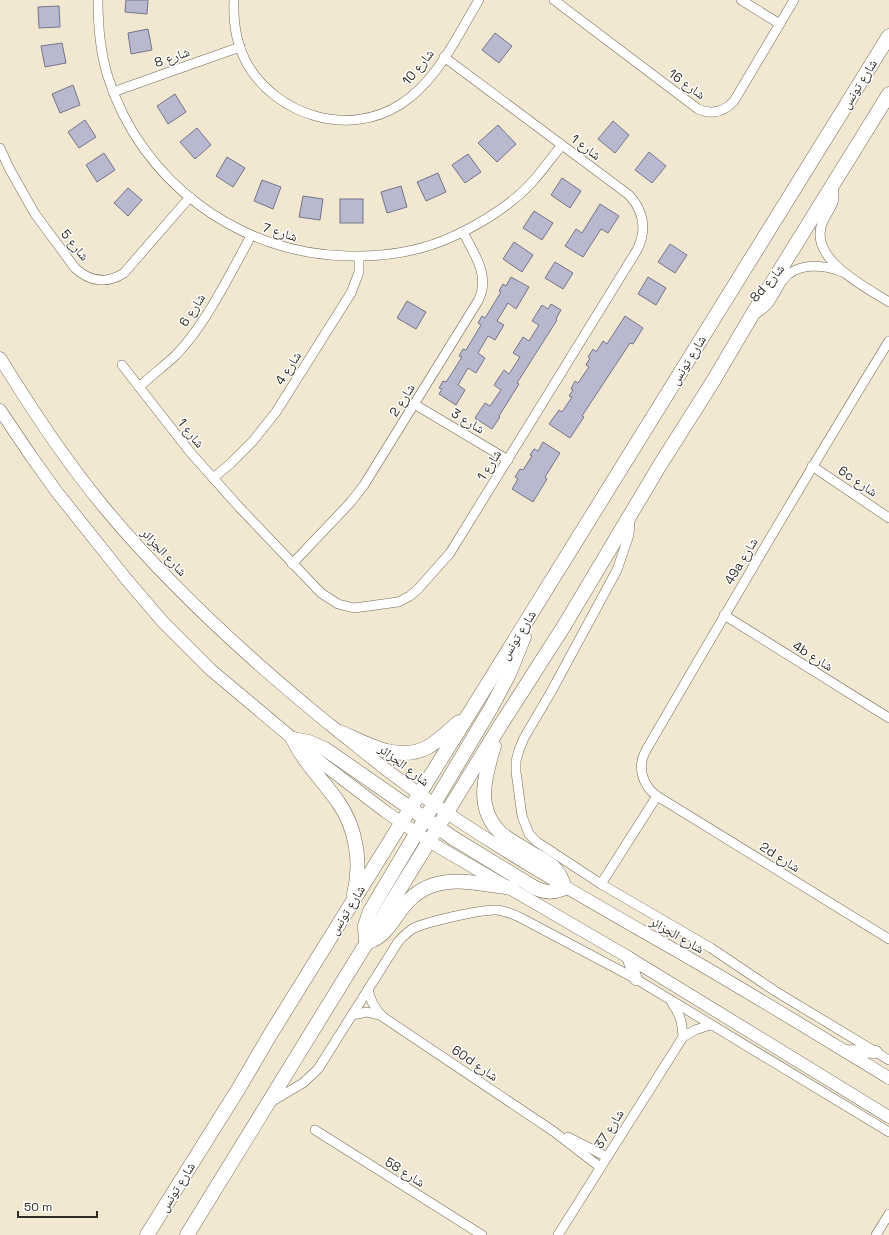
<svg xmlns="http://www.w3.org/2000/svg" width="889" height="1235" viewBox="0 0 889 1235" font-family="'Space Grotesk','Noto Naskh Arabic',sans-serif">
  <rect width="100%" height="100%" fill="#f2e7d0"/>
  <g fill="#b8b8cf" stroke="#74758a">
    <path d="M126,0H148L147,14L125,12Z"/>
    <path d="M59,6L60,27L39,28L38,7Z"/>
    <path d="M148,29L152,50L131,54L128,33Z"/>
    <path d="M495,33L512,46L499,63L482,50Z"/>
    <path d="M62,43L66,63L45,67L41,46Z"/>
    <path d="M73,85L80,105L60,113L52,94Z"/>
    <path d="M175,94L186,112L168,124L157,106Z"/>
    <path d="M85,120L96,137L79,148L68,132Z"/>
    <path d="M613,121L629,135L615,153L598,139Z"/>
    <path d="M498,125L516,144L497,162L478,143Z"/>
    <path d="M197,128L211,145L195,159L180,142Z"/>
    <path d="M649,152L666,166L652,183L635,170Z"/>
    <path d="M104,153L115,170L97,182L86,165Z"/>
    <path d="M468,154L481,172L465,183L452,165Z"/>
    <path d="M227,157L245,168L233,187L216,176Z"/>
    <path d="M438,173L446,192L426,201L417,182Z"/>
    <path d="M562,178L581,191L570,208L551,195Z"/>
    <path d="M262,180L281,187L273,209L254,201Z"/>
    <path d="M401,186L407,207L387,213L381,192Z"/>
    <path d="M128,188L142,200L128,216L114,203Z"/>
    <path d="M303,196L323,199L320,220L299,217Z"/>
    <rect x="340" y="199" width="23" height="24"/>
    <path d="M600,204L619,216L608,233L601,229L583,257L565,246L576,229L582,233Z"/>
    <path d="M534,211L553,223L542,240L523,228Z"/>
    <path d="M514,242L533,255L522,272L503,259Z"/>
    <path d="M670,244L687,255L675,273L658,262Z"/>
    <path d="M555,262L573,273L563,289L545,278Z"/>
    <path d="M511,277L529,287L516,309L508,303L497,321L504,325L495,340L488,336L478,353L485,358L476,373L468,368L458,385L465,390L456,405L439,394L442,389L439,388L443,381L446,382L452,373L462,357L459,356L463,349L466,350L481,325L478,323L482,316L485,318L501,292L499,291L503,284L506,286Z"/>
    <path d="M648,277L666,288L656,305L638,294Z"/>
    <path d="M407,301L426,312L416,329L397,318Z"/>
    <path d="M551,304L561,310L556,319L557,320L517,383L519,384L499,416L500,417L492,429L475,418L485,403L490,406L501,390L494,385L504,370L509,374L520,357L513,353L523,337L529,341L539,325L532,321L542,305L548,309Z"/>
    <path d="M625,316L643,328L633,344L630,343L582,416L584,417L570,438L549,424L559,410L562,412L572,397L569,396L573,390L571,389L575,381L578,383L589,367L586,365L590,358L588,357L593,349L596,352L603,341L607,344Z"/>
    <path d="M543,442L560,453L545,477L547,479L533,502L512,489L518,479L515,477L520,469L523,470L532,456L530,455L534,449L538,451Z"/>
  </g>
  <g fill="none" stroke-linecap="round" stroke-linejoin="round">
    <g stroke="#736955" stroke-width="10">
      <g id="minor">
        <path d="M98,0C98,26 100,52 108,77C141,182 239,254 348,256C385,257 423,251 456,235C482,223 514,203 533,181C543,170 552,157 562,145"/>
        <path d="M234,0C233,21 236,43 246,62C276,116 349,138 401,104C438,80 457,36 479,0"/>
        <path d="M554,0L698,109C712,115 724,112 734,101L794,0"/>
        <path d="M741,0L780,24"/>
        <path d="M113,92L240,47"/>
        <path d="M0,148L9,168L35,214L75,268C90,282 107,284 124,273L190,197"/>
        <path d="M832,186C838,200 830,208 824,219C804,257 864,286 889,302"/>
        <path d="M755,314C771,306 773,295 782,281C796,262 823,264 842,272"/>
        <path d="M889,341C805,477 725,614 645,752C637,768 643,786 657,796L889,939"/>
        <path d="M122,365L190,452L239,507L321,593L338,604L354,608L398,602L410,596L418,589L450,553L637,250C647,230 644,211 629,195L444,57"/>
        <path d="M139,387C151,376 164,366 176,355C206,324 230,274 251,236"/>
        <path d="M414,404L508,460"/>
        <path d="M812,466L889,518"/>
        <path d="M213,478L230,464L253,441L276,412L351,293L359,272V257"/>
        <path d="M630,519L629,535L617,570L551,692L524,738L519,750L516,761V772L522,816L529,834L537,842L601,884L711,948L775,991L889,1060"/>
        <path d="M292,564L350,503L364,485L478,301C491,276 474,254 463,232"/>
        <path d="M724,615L889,718"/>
        <path d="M601,884L657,796"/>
        <path d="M368,989C370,1001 375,1009 383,1017L553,1131L600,1167"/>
        <path d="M672,1003C681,1016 682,1022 683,1037"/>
        <path d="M352,1015L367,1012L382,1016"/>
        <path d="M271,1102L303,1083L318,1069L398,942C402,937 407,933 412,929C425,922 482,909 497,910C507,911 515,915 523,919L636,979L889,1132"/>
        <path d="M315,1130L482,1235"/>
        <path d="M568,1137L607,1157"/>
        <path d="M558,1235L683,1037L695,1030L710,1025"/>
        <path d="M876,1235L889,1214"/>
      </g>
    </g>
    <g stroke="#736955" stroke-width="13">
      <g id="secondary">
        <path d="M0,358C32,410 65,460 103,506C170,587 248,658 329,724C355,744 380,766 407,785C497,850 593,903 689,958C757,997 823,1038 889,1078"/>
        <path d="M0,410L31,456L56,491L127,580L163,622L211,670L323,764L386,812L430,842L628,957L889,1117"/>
        <path d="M628,957L636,979"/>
        <path d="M845,1051L876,1052"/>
      </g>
    </g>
    <g stroke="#736955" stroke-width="15">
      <g id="primary">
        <path d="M340,732C367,744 398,763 428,747C439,741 449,730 459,722"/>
        <path d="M293,739L309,742L325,749L453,838L535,888C546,893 554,893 565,888C558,867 552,865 533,854C523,847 511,842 502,834C474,809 485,776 494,746"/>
        <path d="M293,739C304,763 323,780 338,802C356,827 362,863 354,894"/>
        <path d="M371,941C387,934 393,919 404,906C432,870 473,883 512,888"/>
        <path d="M366,943L365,926L370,911L491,708L509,674L524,637"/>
        <path d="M147,1235L239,1088L270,1035L889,36"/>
        <path d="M187,1235L500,726L564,626L660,465L712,383L752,315L889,94"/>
      </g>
    </g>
    <use href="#minor" stroke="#fff" stroke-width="9"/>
    <use href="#secondary" stroke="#fff" stroke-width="12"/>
    <use href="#primary" stroke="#fff" stroke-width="14"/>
  </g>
  <g text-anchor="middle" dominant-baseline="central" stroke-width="3" stroke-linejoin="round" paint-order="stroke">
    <g font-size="13" fill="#312d24" stroke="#fff">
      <text transform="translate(172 57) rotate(-19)">شارع 8</text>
      <text transform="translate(418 67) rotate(-51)">شارع 10</text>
      <text transform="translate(687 84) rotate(36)">شارع 16</text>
      <text transform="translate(859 84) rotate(-58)">شارع تونس</text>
      <text transform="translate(586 147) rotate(37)">شارع 1</text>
      <text transform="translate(280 232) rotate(17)">شارع 7</text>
      <text transform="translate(75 245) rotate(51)">شارع 5</text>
      <text transform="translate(767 283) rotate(-49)">8d شارع</text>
      <text transform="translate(192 310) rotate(-57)">شارع 6</text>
      <text transform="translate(688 360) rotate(-58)">شارع تونس</text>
      <text transform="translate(288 368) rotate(-57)">شارع 4</text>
      <text transform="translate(402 400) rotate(-58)">شارع 2</text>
      <text transform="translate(468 421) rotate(31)">شارع 3</text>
      <text transform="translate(191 433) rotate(51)">شارع 1</text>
      <text transform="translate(489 465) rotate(-58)">شارع 1</text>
      <text transform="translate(858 481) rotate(34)">6c شارع</text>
      <text transform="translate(164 552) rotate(47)">شارع الجزائر</text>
      <text transform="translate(741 561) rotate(-59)">49a شارع</text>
      <text transform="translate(518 635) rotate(-58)">شارع تونس</text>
      <text transform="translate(813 656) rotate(32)">4b شارع</text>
      <text transform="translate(404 765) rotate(37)">شارع الجزائر</text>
      <text transform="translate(780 857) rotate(32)">2d شارع</text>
      <text transform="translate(347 910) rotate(-58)">شارع تونس</text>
      <text transform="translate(677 935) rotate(30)">شارع الجزائر</text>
      <text transform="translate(475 1063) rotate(34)">60d شارع</text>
      <text transform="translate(609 1129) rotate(-58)">شارع 37</text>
      <text transform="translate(405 1172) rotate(32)">شارع 58</text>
      <text transform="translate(177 1187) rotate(-58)">شارع تونس</text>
    </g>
  </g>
  <path d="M18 1211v6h79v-6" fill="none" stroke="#312d24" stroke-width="2"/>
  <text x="24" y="1211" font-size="12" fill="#312d24" stroke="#ffffff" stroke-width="3" paint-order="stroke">50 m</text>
</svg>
